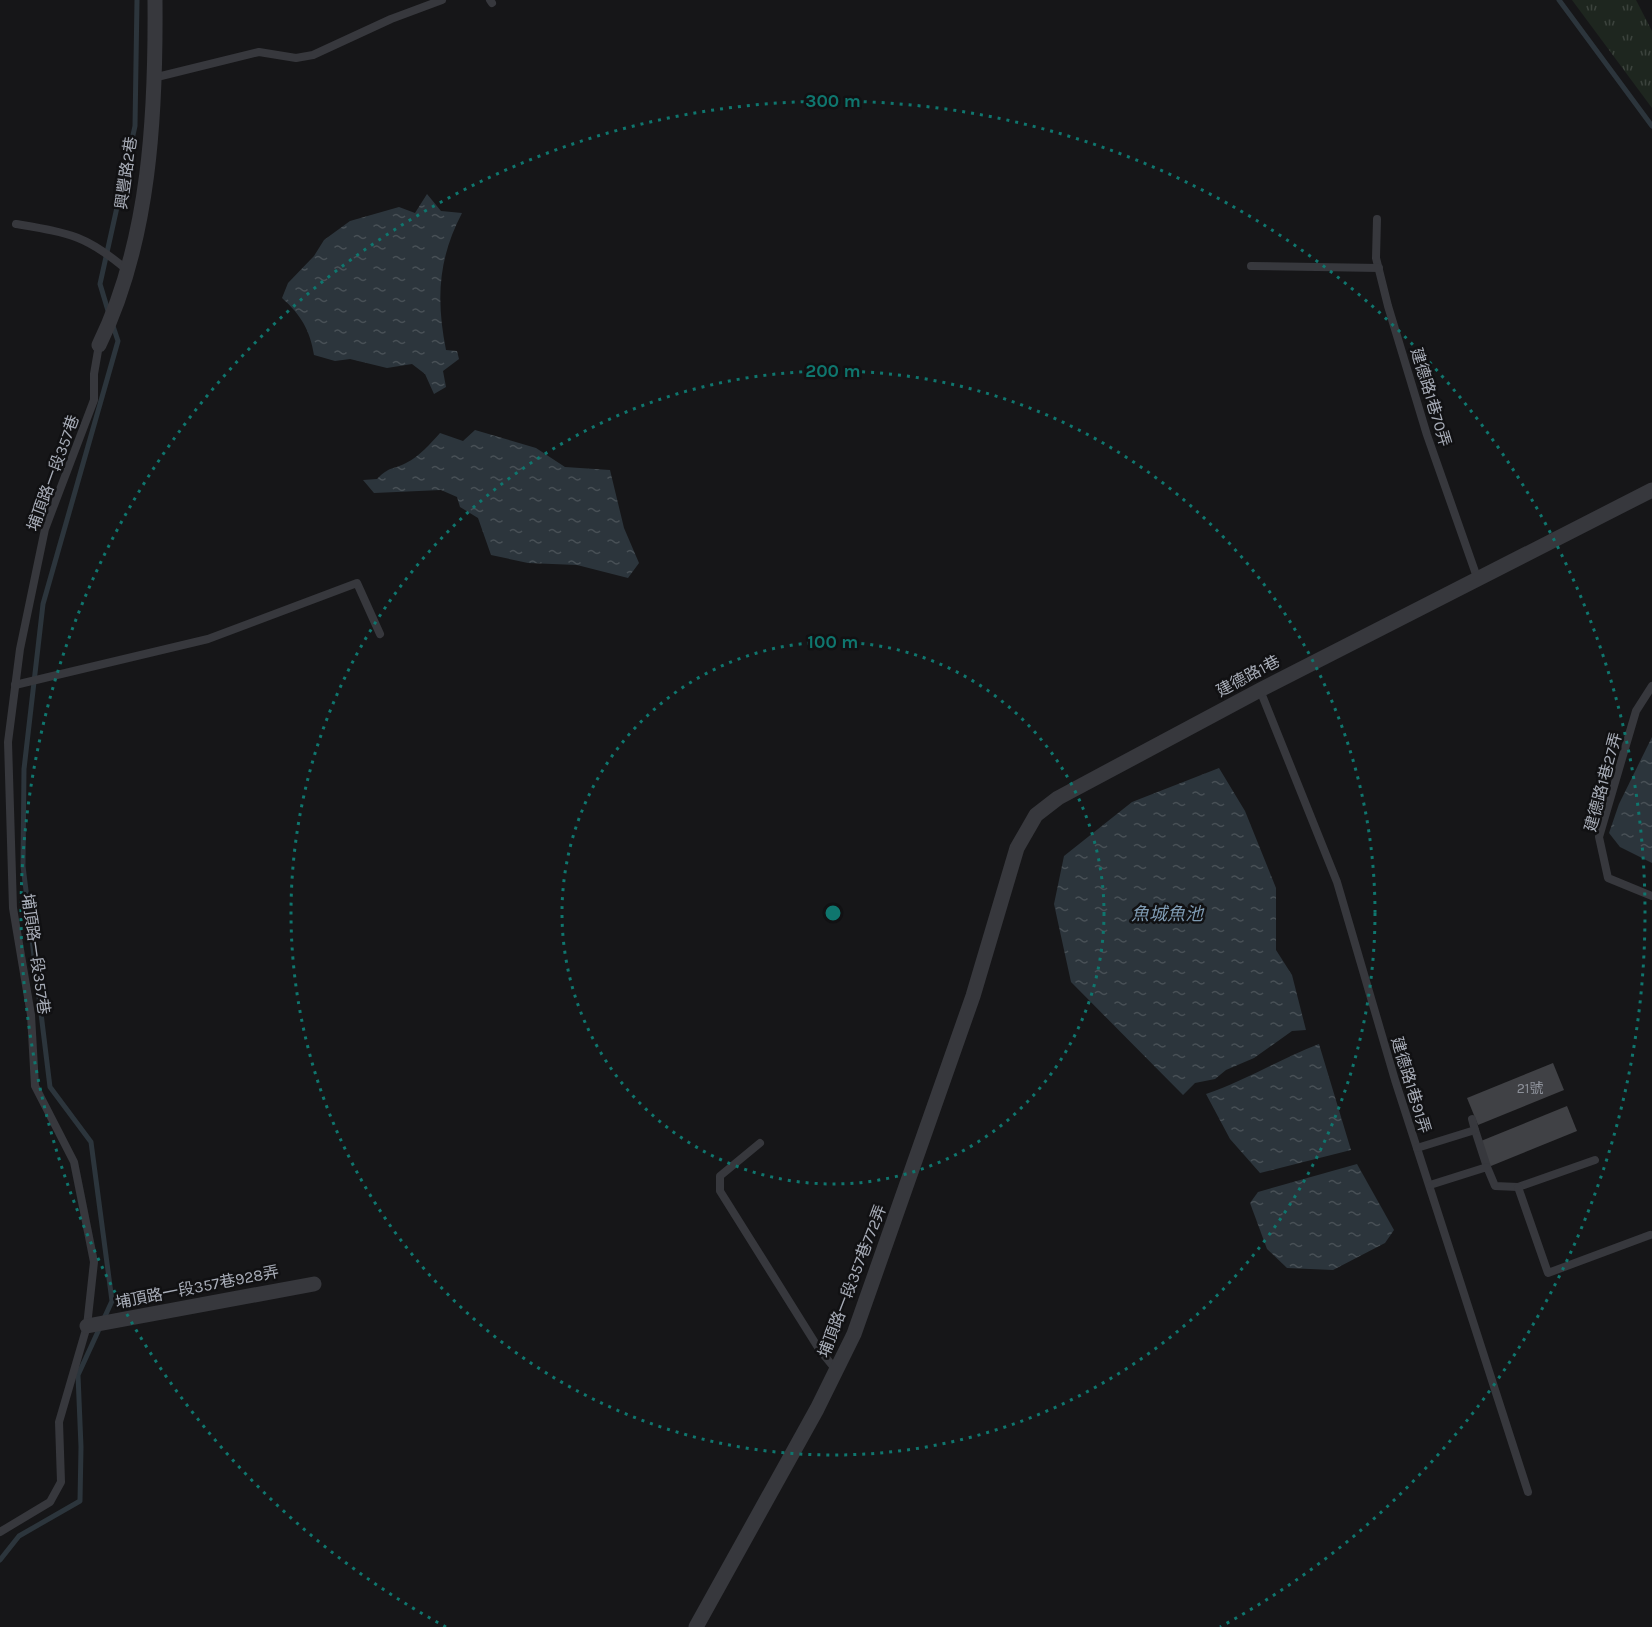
<svg xmlns="http://www.w3.org/2000/svg" width="1652" height="1627" viewBox="0 0 1652 1627" font-family="Karla,'Noto Sans TC',sans-serif">
  <defs>
    <pattern id="park-tufts" width="24" height="20" patternUnits="userSpaceOnUse" patternTransform="scale(1.5)"><rect width="24" height="20" fill="#1e261f"/><path d="M3 7l-1-3M5 7V3M7 7l1-3M15 17l-1-3M17 17v-4M19 17l1-3" fill="none" stroke="#3c433d"/></pattern>
    <pattern id="water-ripples" width="26" height="14" patternUnits="userSpaceOnUse" patternTransform="scale(1.5)"><rect width="26" height="14" fill="#2c353c"/><path d="M2 4q2-2 4 0t4 0M15 11q2-2 4 0t4 0" fill="none" stroke="#485056"/></pattern>
  </defs>
  <rect width="100%" height="100%" fill="#161618"/>
  <path fill="url(#park-tufts)" d="M1572,0H1636L1652,31V108Z"/>
  <g fill="url(#water-ripples)">
    <path d="M427,194L441,211L462,213C438,259 436,299 446,350L457,351L459,359L443,371L446,387L434,394L425,374L412,364L387,368L350,359L335,361L314,355C310,330 301,315 282,298L288,283L314,256L324,240L350,221L399,207L415,213Z"/>
    <path d="M475,430L536,448L565,467L610,470L624,528L639,563L628,578L577,565L528,563L491,555L478,518L460,507L457,497L441,490L374,493L363,480L377,479C390,466 392,470 406,463C420,456 430,444 440,433L463,441Z"/>
    <path d="M1652,737V863L1620,847L1609,833L1619,804Z"/>
    <path d="M1219,768L1245,811L1276,888V950L1292,975L1306,1030L1292,1031L1254,1058L1226,1070L1215,1079L1195,1083L1183,1095L1071,982L1054,904L1064,856L1132,802Z"/>
    <path d="M1319,1044L1351,1150L1260,1173L1230,1139L1206,1094C1245,1081 1280,1059 1319,1044Z"/>
    <path d="M1357,1164L1394,1230L1385,1243L1333,1270L1287,1268L1267,1249L1250,1203L1258,1192Z"/>
  </g>
  <g fill="none" stroke-linecap="round" stroke-linejoin="round">
    <g stroke="#2c353c" stroke-width="5">
      <path d="M1559,0L1652,126"/>
      <path d="M109,314L100,284L135,126L137,0"/>
      <path d="M0,1560L19,1536L80,1501L81,1447L78,1375L112,1301L91,1142L50,1087L23,866L24,769L43,604L118,341L112,323"/>
    </g>
  </g>
  <g fill="#404145">
    <path d="M1553,1063L1564,1090L1478,1125L1467,1098Z"/>
    <path d="M1567,1106L1577,1131L1486,1168L1476,1143Z"/>
  </g>
  <g fill="none" stroke-linecap="round" stroke-linejoin="round">
    <g stroke="#37383d" stroke-width="8">
      <path d="M490,0L492,3"/>
      <path d="M153,78L259,52L296,58L313,55L391,19L442,0"/>
      <path d="M1377,219L1376,258L1388,306L1427,435L1478,580"/>
      <path d="M16,224C69,233 86,235 127,270"/>
      <path d="M1251,266L1379,268"/>
      <path d="M15,685L208,639L357,583L380,634"/>
      <path d="M1652,686L1636,711L1599,837L1608,878L1652,896"/>
      <path d="M1260,690L1337,882L1395,1080L1528,1492"/>
      <path d="M1475,1130L1487,1167"/>
      <path d="M760,1143L720,1176V1191L819,1349L836,1370"/>
      <path d="M1417,1148L1475,1130L1472,1119"/>
      <path d="M1430,1185L1487,1167L1495,1186L1518,1187L1595,1160"/>
      <path d="M1518,1187L1548,1273L1650,1235"/>
      <path d="M0,1532L50,1502L61,1482L59,1422L87,1326L94,1262L74,1162L35,1086L31,1015L13,908L8,742L20,649L45,529L94,400V374L99,345"/>
    </g>
    <g stroke="#37383d" stroke-width="15">
      <path d="M99,345C150,241 156,114 155,0"/>
      <path d="M87,1326L314,1284"/>
      <path d="M696,1627L817,1409L854,1334L973,996L1017,848L1036,815L1058,798L1260,690L1652,490"/>
    </g>
  </g>
  <g fill="none" stroke="#0f766e" stroke-width="3" stroke-dasharray="3 6">
    <circle cx="833" cy="913" r="271"/>
    <circle cx="833" cy="913" r="542"/>
    <path d="M446 1627A812 812 0 1 1 1220 1627"/>
  </g>
  <g text-anchor="middle" dominant-baseline="central" stroke-width="5" stroke-linejoin="round" paint-order="stroke">
    <g font-size="14" fill="#8e929b">
      <text x="1530" y="1088">21號</text>
    </g>
    <g font-size="16" fill="#a8adb8" stroke="#111113">
      <text transform="translate(126 173) rotate(-82)">興豐路2巷</text>
      <text transform="translate(1431 397) rotate(73)">建德路1巷70弄</text>
      <text transform="translate(53 473) rotate(-70)">埔頂路一段357巷</text>
      <text transform="translate(1248 676) rotate(-28)">建德路1巷</text>
      <text transform="translate(1603 782) rotate(-75)">建德路1巷27弄</text>
      <text transform="translate(36 954) rotate(82)">埔頂路一段357巷</text>
      <text transform="translate(1411 1085) rotate(73)">建德路1巷91弄</text>
      <text transform="translate(852 1281) rotate(-69)">埔頂路一段357巷772弄</text>
      <text transform="translate(197 1287) rotate(-11)">埔頂路一段357巷928弄</text>
    </g>
    <g font-size="18" font-style="italic" fill="#7f9bb3" stroke="#111113">
      <text x="1167" y="914">魚城魚池</text>
    </g>
  </g>
  <circle cx="833" cy="913" r="9" fill="#0f766e" stroke="#111113" stroke-width="3"/>
  <g font-size="18" text-anchor="middle" font-weight="bold" fill="#0f766e" stroke="#111113" stroke-width="5" stroke-linejoin="round" paint-order="stroke">
    <text x="833" y="107">300 m</text>
    <text x="833" y="377">200 m</text>
    <text x="833" y="648">100 m</text>
  </g>
</svg>
